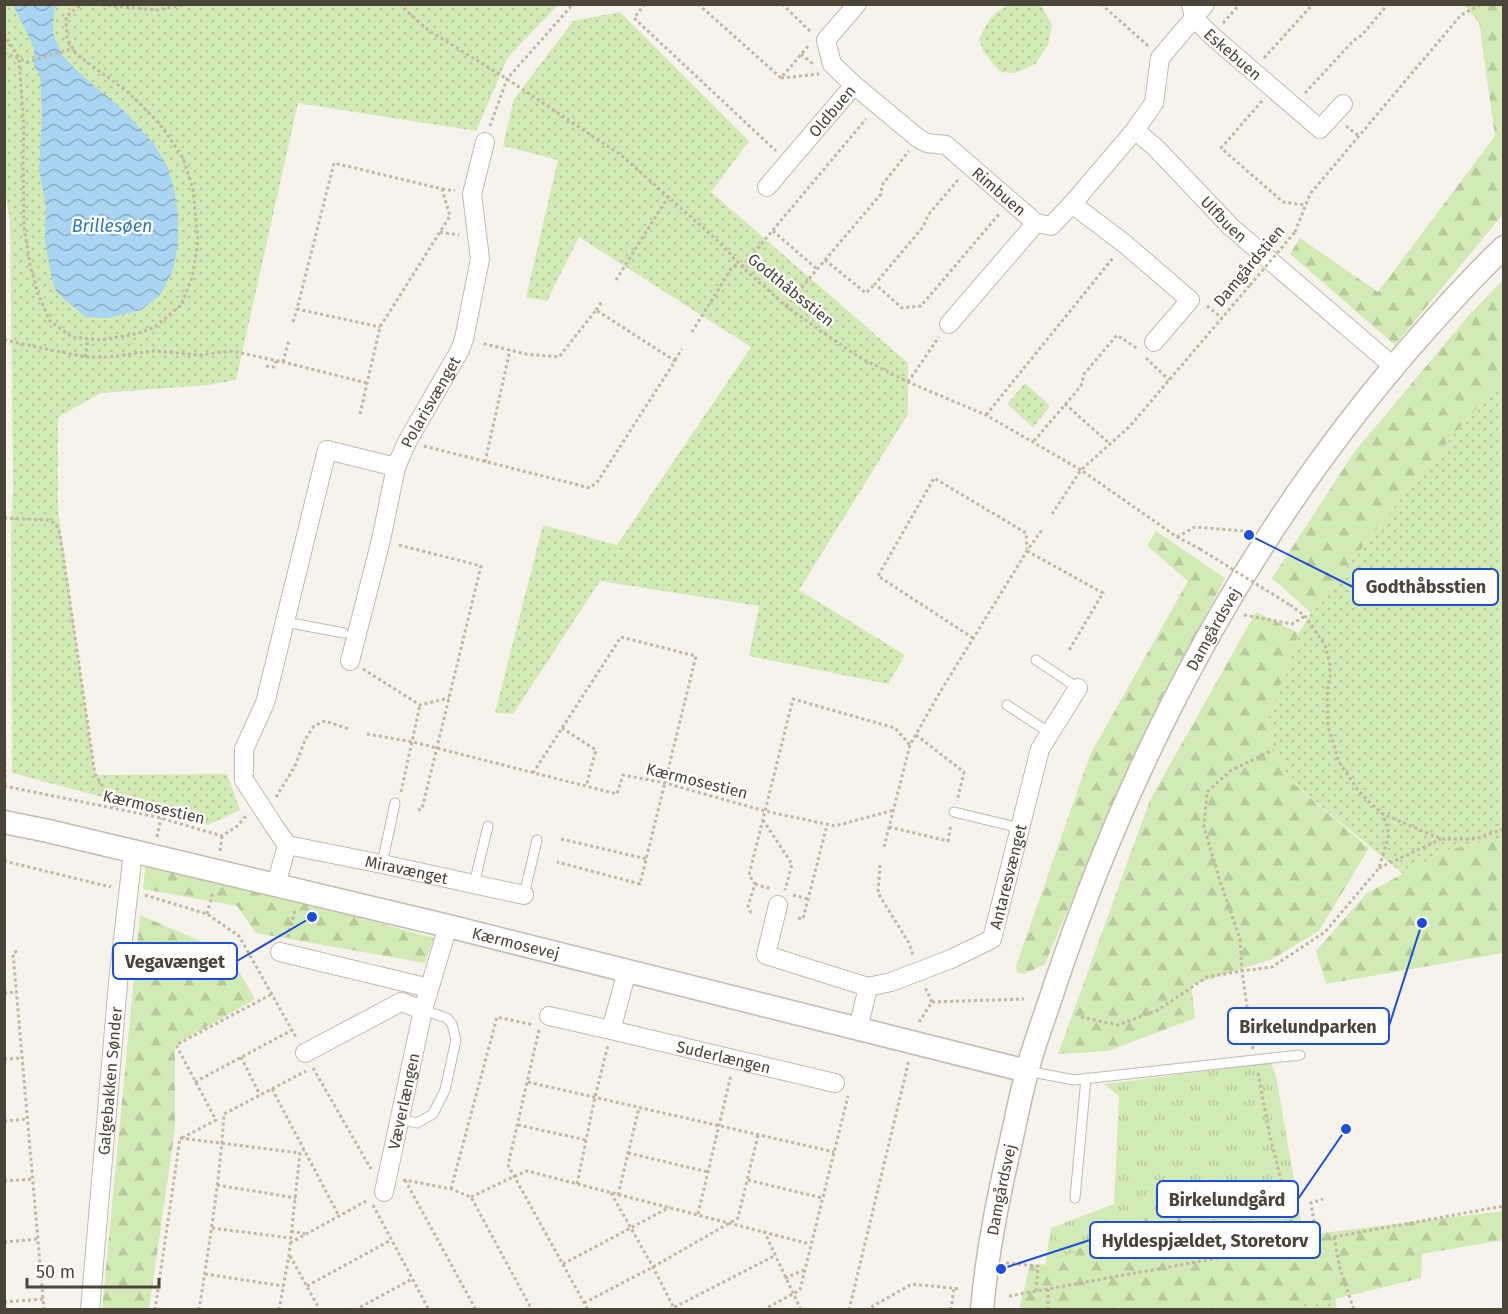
<svg xmlns="http://www.w3.org/2000/svg" width="1508" height="1314" viewBox="0 0 1508 1314" font-family="'Fira Sans',sans-serif">
  <defs>
    <pattern id="grass-tufts" width="24" height="20" patternUnits="userSpaceOnUse" patternTransform="scale(1.5)"><rect width="24" height="20" fill="#d2eab5"/><path d="M3 7l-1-3M5 7V3M7 7l1-3M15 17l-1-3M17 17v-4M19 17l1-3" fill="none" stroke="#b6ca9c"/></pattern>
    <pattern id="forest-firs" width="22" height="20" patternUnits="userSpaceOnUse" patternTransform="scale(1.5)"><rect width="22" height="20" fill="#d2eab5"/><path d="M5 1l3.5 6h-7zM16 11l3.5 6h-7z" fill="#b6ca9c"/></pattern>
    <pattern id="park-dots" width="8" height="8" patternUnits="userSpaceOnUse" patternTransform="scale(1.5)"><rect width="8" height="8" fill="#d2eab5"/><path d="M2 2h.1M6 6h.1" fill="none" stroke="#b6ca9c" stroke-width="1.8" stroke-linecap="round"/></pattern>
    <pattern id="water-waves" width="16" height="10" patternUnits="userSpaceOnUse" patternTransform="scale(1.5)"><rect width="16" height="10" fill="#a9d4f2"/><path d="M0 5q4-4 8 0t8 0" fill="none" stroke="#8caec5"/></pattern>
  </defs>
  <rect width="100%" height="100%" fill="#f6f3ec"/>
  <path fill="url(#grass-tufts)" d="M1271,1063L1276,1076L1301,1220L1280,1226L1201,1229L1196,1219L1052,1264L1045,1265L1051,1228L1114,1204L1119,1096L1104,1084Z"/>
  <g fill="url(#forest-firs)">
    <path d="M1464,5H1503V214L1395,345L1290,254L1300,238L1378,292L1495,136L1479,22Z"/>
    <path d="M1503,280V378L1419,475L1311,613L1272,578L1355,451L1470,314Z"/>
    <path d="M1156,531L1225,578L1150,722L1099,836L1045,964L1024,974L1017,972L1016,966L1090,755L1188,581L1147,546Z"/>
    <path d="M1256,612L1299,633L1268,720L1288,779L1369,848L1319,931L1272,959L1191,985L1195,1018L1108,1051L1058,1054L1150,800Z"/>
    <path d="M1503,838V953L1326,984L1316,951L1366,894L1446,850Z"/>
    <path d="M146,860L434,938L425,963L256,933L237,906L143,889Z"/>
    <path d="M140,915L228,953L255,999L175,1045V1129L149,1309H102Z"/>
    <path d="M1503,1211V1240L1422,1254L1421,1278L1335,1299L1292,1306V1309L1019,1310L1030,1265L1052,1264L1132,1219L1180,1213L1196,1219L1201,1229L1280,1226L1301,1220L1306,1235Z"/>
  </g>
  <g fill="url(#park-dots)">
    <path d="M4,5H558L508,57L476,131L298,103L236,380L208,385L101,393L58,417V511L95,775L227,774L240,810L208,825L12,773L11,528L13,488L10,220L4,186Z"/>
    <path d="M1010,5H1041L1052,25L1048,45L1035,64L1016,73L1000,72L983,51L979,39C987,24 993,10 1010,5Z"/>
    <path d="M620,12L749,141L711,192L908,363V414L799,590L905,655L888,684L749,656L759,606L600,581L513,714L495,713L543,525L617,545L751,347L579,237L547,301L526,297L558,160L503,146L514,99L573,21Z"/>
    <path d="M1503,378V838L1446,850L1403,874L1288,779L1268,720L1299,633L1311,613L1419,475Z"/>
    <path d="M1025,383L1050,406L1033,427L1007,404Z"/>
    <path d="M1335,1299L1337,1309H1292L1291,1306Z"/>
  </g>
  <path fill="url(#water-waves)" d="M13,5H59L54,9L53,33L62,55L77,71L122,109L154,144L168,168L175,194L178,217V245L172,273L160,295L141,310L108,318L86,317L65,300L56,291L51,275L45,240L46,206L39,170L42,113L40,75L34,66V47Z"/>
  <g fill="none" stroke-linecap="round" stroke-linejoin="round">
    <g stroke="#c2bbae" stroke-width="11">
      <g id="service">
        <path d="M285,622L344,633"/>
        <path d="M1036,660L1078,688"/>
        <path d="M1007,705L1050,733"/>
        <path d="M954,812L1020,828"/>
        <path d="M382,864L395,803"/>
        <path d="M474,884L488,826"/>
        <path d="M524,895L537,840"/>
        <path d="M1027,1071L1074,1080L1300,1055"/>
        <path d="M400,1119L417,1123L433,1114L445,1090L456,1040L452,1024L447,1018L423,1010"/>
        <path d="M1075,1198L1086,1078"/>
      </g>
    </g>
    <g stroke="#c2bbae" stroke-width="20">
      <g id="minor">
        <path d="M1191,4L1194,18L1205,4"/>
        <path id="s1" d="M854,85L919,139L927,143L946,145L1036,223L949,324"/>
        <path id="s2" d="M1135,130L1156,148L1231,227L1393,366"/>
        <path id="s3" d="M767,187L854,85L832,64L826,40L857,4"/>
        <path d="M1072,204L1125,244L1190,300L1154,342"/>
        <path id="s4" d="M1036,223L1051,226L1072,204L1135,130L1154,103L1160,58L1194,18L1212,36L1320,129L1343,104"/>
        <path id="s5" d="M350,661L381,540L396,467L407,442L460,350L464,339L480,259L472,194L485,142"/>
        <path d="M244,780V749L265,703L327,450L396,467"/>
        <path d="M272,823L287,845L276,885"/>
        <path id="s6" d="M287,845L382,864L524,895"/>
        <path d="M778,905L766,955L868,987"/>
        <path d="M280,952L429,988"/>
        <path id="s7" d="M951,959L992,939L1040,749L1078,688"/>
        <path id="s8" d="M627,971L611,1030L835,1083"/>
        <path d="M549,1016L611,1030"/>
        <path d="M858,1029L868,987L891,982"/>
        <path d="M305,1053L401,1002L423,1010L448,926"/>
        <path id="s9" d="M384,1192L423,1010"/>
        <path id="s10" d="M90,1310L118,983L133,852"/>
      </g>
    </g>
    <g stroke="#c2bbae" stroke-width="25">
      <g id="tertiary">
        <path id="s11" d="M4,822L48,831L448,926L1027,1071"/>
        <path id="s12" d="M982,1310C987,1251 999,1194 1012,1137C1017,1115 1021,1093 1027,1072C1034,1043 1046,1014 1055,985C1136,744 1258,517 1429,326C1453,299 1477,273 1504,247"/>
      </g>
    </g>
    <g stroke="#c4b79f" stroke-width="3" stroke-dasharray="3 3" stroke-linecap="butt">
      <path d="M90,4L157,10L188,4"/>
      <path d="M399,4L428,30L507,79L621,155L718,241L742,267L786,306L822,332L859,357L908,382L986,415L1081,470L1177,537L1200,549"/>
      <path d="M645,4L634,18L776,151"/>
      <path d="M698,4L781,78L809,45"/>
      <path d="M782,4L812,33"/>
      <path d="M1101,4L1148,46"/>
      <path d="M1223,23L1240,4"/>
      <path d="M4,34L19,58L24,129L23,155L24,226L30,265L38,294L50,321L72,337L100,340L136,334L155,327L181,305L192,278L198,242L193,189L183,158L160,124L129,93L76,54L67,39L66,17L76,8L85,4"/>
      <path d="M4,53L28,62L68,50H74"/>
      <path d="M801,54L813,64"/>
      <path d="M1264,58L1313,4"/>
      <path d="M781,78L819,74"/>
      <path d="M1305,93L1353,41L1362,35L1388,4"/>
      <path d="M1262,101L1221,148L1283,202L1306,205"/>
      <path d="M490,126L507,79L573,4"/>
      <path d="M1346,126L1359,136"/>
      <path d="M958,180L928,215L923,227L875,284L902,308L921,306L1000,213"/>
      <path d="M442,189L455,191"/>
      <path d="M773,231L817,269"/>
      <path d="M440,232L459,235"/>
      <path d="M1295,232L1310,194L1461,15L1482,4"/>
      <path d="M825,260L866,293L875,284"/>
      <path d="M742,267L866,119"/>
      <path d="M616,280L668,197"/>
      <path d="M786,306L881,194L882,185L909,151"/>
      <path d="M1207,306L1222,318"/>
      <path d="M596,310L603,300"/>
      <path d="M293,322L297,309"/>
      <path d="M692,332L731,269L738,263"/>
      <path d="M4,340L85,357H108L154,351L200,355L232,351L283,362L367,383"/>
      <path d="M85,357L88,339"/>
      <path d="M1146,358L1169,380"/>
      <path d="M675,360L682,349"/>
      <path d="M283,362L289,340"/>
      <path d="M266,366L274,367L276,361"/>
      <path d="M908,382L939,337"/>
      <path d="M1065,404L1110,444"/>
      <path d="M360,414L380,327L450,216L442,189L334,163L297,309L380,327"/>
      <path d="M986,415L1113,258"/>
      <path d="M1034,441L1081,386L1084,374L1117,335L1138,349"/>
      <path d="M424,446L590,488L598,481L675,361L596,310L559,357L526,354L481,343"/>
      <path d="M485,462L510,350"/>
      <path d="M1052,514L1081,470L1130,426L1250,285"/>
      <path d="M4,518L49,520L56,524L60,534L95,774L116,808"/>
      <path d="M1177,537L1195,527L1244,531L1250,533"/>
      <path d="M399,545L481,566L422,809L418,810"/>
      <path d="M1027,551L1103,593L1068,652"/>
      <path d="M1290,605L1305,616L1325,645L1330,665V677L1327,692L1328,726L1339,762L1358,790L1369,802L1383,814L1441,839H1475L1504,829"/>
      <path d="M1244,615L1292,624L1305,616"/>
      <path d="M973,638L878,576L934,478L1026,533L1027,549"/>
      <path d="M363,669L420,705L449,698"/>
      <path d="M4,691L5,786"/>
      <path d="M562,728L596,750L586,786"/>
      <path d="M367,734L413,742L617,794L623,775L665,783L765,811L835,826L894,810"/>
      <path d="M916,735L964,772L957,801"/>
      <path d="M533,773L621,637L696,656L640,884L557,862"/>
      <path d="M4,786L157,817L222,836L236,827L248,814"/>
      <path d="M401,792L420,705"/>
      <path d="M276,797L294,768L306,738L314,726L325,721L349,729"/>
      <path d="M763,820L792,864L785,890"/>
      <path d="M889,827L948,841L951,825"/>
      <path d="M157,837L161,818"/>
      <path d="M561,839L647,859"/>
      <path d="M884,847L910,745L940,692L1027,551L1042,530"/>
      <path d="M220,851L222,837"/>
      <path d="M4,861L111,887"/>
      <path d="M880,865L878,893L909,943L913,955"/>
      <path d="M1379,868L1441,839"/>
      <path d="M755,884L772,889"/>
      <path d="M145,895L207,914L239,936L297,1039"/>
      <path d="M793,895L808,899"/>
      <path d="M751,913L748,906L755,884L749,875L793,699L895,728L910,745"/>
      <path d="M207,914L213,892"/>
      <path d="M798,918L803,919L827,825"/>
      <path d="M288,937L295,910"/>
      <path d="M17,951L13,953L44,1310"/>
      <path d="M4,993L17,992"/>
      <path d="M932,1002L1024,999"/>
      <path d="M1081,1017L1118,1025L1158,1010L1207,977L1242,971L1272,967L1325,932L1379,868L1389,834L1383,814"/>
      <path d="M919,1022L932,1002L925,987"/>
      <path d="M539,1030L508,1165L588,1310"/>
      <path d="M1253,1049L1242,971L1240,939L1221,884L1204,827L1207,792L1230,771L1273,750"/>
      <path d="M241,1057L260,1095"/>
      <path d="M4,1059L23,1058"/>
      <path d="M313,1068L371,1169"/>
      <path d="M1258,1073L1269,1132L1297,1244"/>
      <path d="M195,1082L292,1030"/>
      <path d="M528,1082L834,1152"/>
      <path d="M272,1089L339,1216"/>
      <path d="M4,1121L28,1119"/>
      <path d="M518,1125L586,1140"/>
      <path d="M182,1138L216,1120L176,1045L272,994"/>
      <path d="M628,1153L708,1172"/>
      <path d="M405,1180L476,1310"/>
      <path d="M748,1180L822,1198"/>
      <path d="M4,1181L33,1179"/>
      <path d="M403,1181L405,1180L451,1189L471,1197L532,1310"/>
      <path d="M577,1184L595,1097L608,1045"/>
      <path d="M217,1185L296,1198"/>
      <path d="M451,1189L497,1017L534,1025"/>
      <path d="M611,1193L653,1267L675,1310"/>
      <path d="M618,1195L639,1108"/>
      <path d="M471,1197L515,1176L527,1171L810,1244"/>
      <path d="M373,1205L429,1310"/>
      <path d="M698,1214L731,1075"/>
      <path d="M212,1228L290,1238"/>
      <path d="M291,1231L305,1234"/>
      <path d="M764,1231L801,1310"/>
      <path d="M1334,1237L1340,1269L1354,1310"/>
      <path d="M1317,1240L1311,1203L1323,1199"/>
      <path d="M4,1242L38,1239"/>
      <path d="M290,1243L368,1200"/>
      <path d="M290,1256L320,1310"/>
      <path d="M1006,1263L1038,1266L1036,1291"/>
      <path d="M563,1264L670,1207"/>
      <path d="M205,1274L283,1286"/>
      <path d="M785,1278L804,1270"/>
      <path d="M307,1286L391,1240"/>
      <path d="M1048,1289V1310"/>
      <path d="M1009,1296L1504,1206"/>
      <path d="M4,1302L43,1299"/>
      <path d="M584,1303L653,1267L738,1218L758,1135"/>
      <path d="M155,1310L180,1138L300,1153"/>
      <path d="M199,1310C209,1245 220,1179 224,1114L306,1071"/>
      <path d="M279,1310L289,1255L300,1153L304,1150"/>
      <path d="M355,1310L412,1279"/>
      <path d="M669,1310L774,1256"/>
      <path d="M763,1310L800,1290L848,1096"/>
      <path d="M849,1310L909,1060"/>
      <path d="M866,1310L912,1284L961,1289"/>
      <path d="M951,1310L954,1288"/>
    </g>
    <use href="#service" stroke="#fff" stroke-width="9"/>
    <use href="#minor" stroke="#fff" stroke-width="18"/>
    <use href="#tertiary" stroke="#fff" stroke-width="22"/>
    <g stroke="#c2bbae" stroke-width="20" stroke-linecap="butt">
      <g id="minor-bridge">
        <path d="M244,780L272,823"/>
        <path d="M891,982L951,959"/>
      </g>
    </g>
    <g stroke="#c4b79f" stroke-width="3" stroke-dasharray="3 3" stroke-linecap="butt">
      <path d="M1250,285L1295,232"/>
      <path d="M1200,549L1290,605"/>
    </g>
    <use href="#minor-bridge" stroke="#fff" stroke-width="18"/>
  </g>
  <g text-anchor="middle" dominant-baseline="central" stroke-width="4.5" stroke-linejoin="round" paint-order="stroke">
    <g font-size="16" fill="#4b4439" stroke="#fff">
      <text stroke="none"><textPath href="#s4" startOffset="327">Eskebuen</textPath></text>
      <text stroke="none"><textPath href="#s3" startOffset="100">Oldbuen</textPath></text>
      <text stroke="none"><textPath href="#s1" startOffset="183">Rimbuen</textPath></text>
      <text stroke="none"><textPath href="#s2" startOffset="126">Ulfbuen</textPath></text>
      <text transform="translate(1249 266) rotate(-50)">Damgårdstien</text>
      <text transform="translate(791 290) rotate(39)">Godthåbsstien</text>
      <text stroke="none"><textPath href="#s5" startOffset="273">Polarisvænget</textPath></text>
      <text stroke="none"><textPath href="#s12" startOffset="724">Damgårdsvej</textPath></text>
      <text transform="translate(697 781) rotate(14)">Kærmosestien</text>
      <text transform="translate(154 807) rotate(13)">Kærmosestien</text>
      <text stroke="none"><textPath href="#s6" startOffset="122">Miravænget</textPath></text>
      <text stroke="none"><textPath href="#s7" startOffset="110">Antaresvænget</textPath></text>
      <text stroke="none"><textPath href="#s11" startOffset="526">Kærmosevej</textPath></text>
      <text stroke="none"><textPath href="#s8" startOffset="177">Suderlængen</textPath></text>
      <text stroke="none"><textPath href="#s10" startOffset="230">Galgebakken Sønder</textPath></text>
      <text stroke="none"><textPath href="#s9" startOffset="93">Væverlængen</textPath></text>
      <text stroke="none"><textPath href="#s12" startOffset="122">Damgårdsvej</textPath></text>
    </g>
    <g font-size="18" font-style="italic" fill="#2e7ab2" stroke="#fff">
      <text x="112" y="226">Brillesøen</text>
    </g>
  </g>
  <path fill="none" stroke="#1d4ed8" stroke-width="2" d="M1249 535L1353 587M312 917L237 961M1422 923L1389 1026M1346 1129L1298 1199M1001 1269L1090 1240"/>
  <g fill="#1d4ed8" stroke="#fff" stroke-width="2">
    <circle cx="1249" cy="535" r="6"/>
    <circle cx="312" cy="917" r="6"/>
    <circle cx="1422" cy="923" r="6"/>
    <circle cx="1346" cy="1129" r="6"/>
    <circle cx="1001" cy="1269" r="6"/>
  </g>
  <g fill="#fff" stroke="#1d4ed8" stroke-width="2">
    <rect x="1353" y="569" width="145" height="36" rx="6"/>
    <rect x="113" y="943" width="124" height="36" rx="6"/>
    <rect x="1228" y="1008" width="161" height="36" rx="6"/>
    <rect x="1157" y="1181" width="141" height="36" rx="6"/>
    <rect x="1090" y="1222" width="230" height="36" rx="6"/>
  </g>
  <g font-size="18" text-anchor="middle" font-weight="bold" fill="#4b4439">
    <text x="1426" y="593">Godthåbsstien</text>
    <text x="175" y="968">Vegavænget</text>
    <text x="1308" y="1033">Birkelundparken</text>
    <text x="1227" y="1206">Birkelundgård</text>
    <text x="1205" y="1247">Hyldespjældet, Storetorv</text>
  </g>
  <rect width="1508" height="1314" fill="none" stroke="#4b4439" stroke-width="12"/>
  <path d="M27 1278v9h132v-9" fill="none" stroke="#4b4439" stroke-width="3"/>
  <text x="36" y="1278" font-size="18" fill="#4b4439" stroke="#ffffff" stroke-width="4.5" paint-order="stroke">50 m</text>
</svg>
